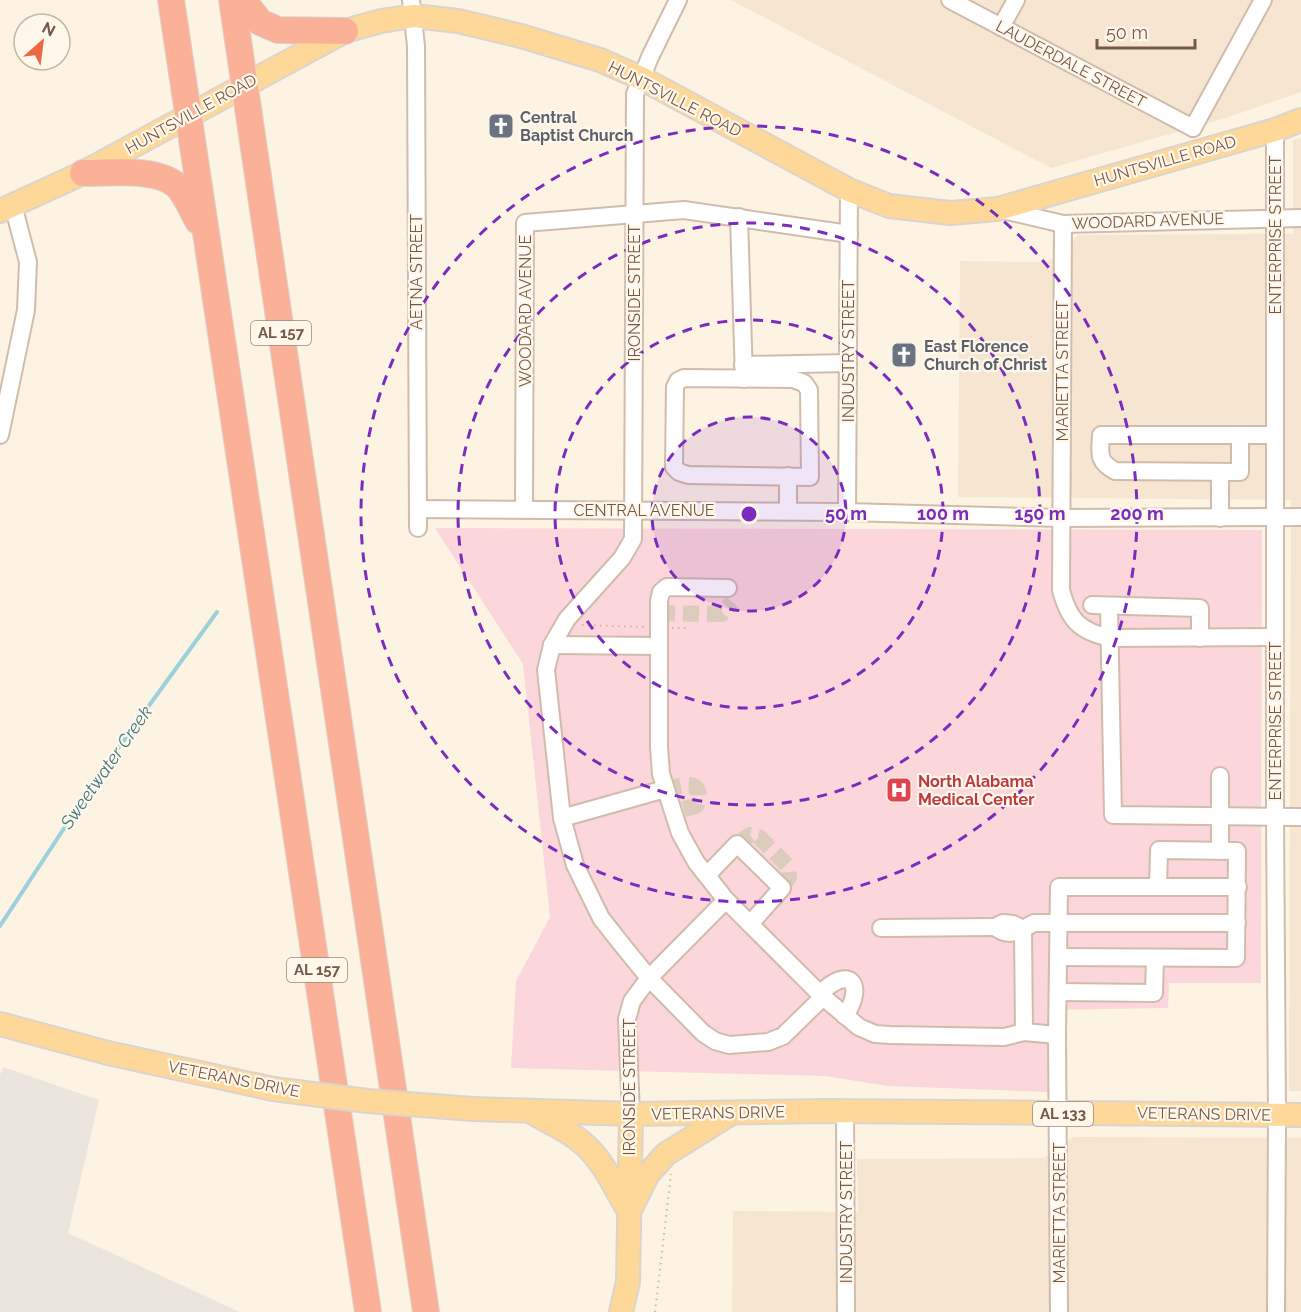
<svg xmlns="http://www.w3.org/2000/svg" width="1301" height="1312" viewBox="0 0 1301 1312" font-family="Raleway,sans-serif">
  <rect width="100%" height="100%" fill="#fdf3e3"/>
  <g fill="#f5e5d1">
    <path d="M731,0H1301V92L1226,118L1051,168Z"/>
    <path d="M1301,138V1091H1289L1291,500L958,497L960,261L1048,262L1078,235L1293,234V140Z"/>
    <path d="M1073,1137L1301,1138V1312H732L733,1211L858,1212L857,1159L1044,1158Z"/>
  </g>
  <path fill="#ece5de" d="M3,1067L99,1100L68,1233L240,1312H0V1075Z"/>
  <path fill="#fbd6da" d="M435,528L1262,530L1261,983H1169L1168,1008L1049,1010L1050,1092L887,1086L826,1076L511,1068L516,981L550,917L523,664Z"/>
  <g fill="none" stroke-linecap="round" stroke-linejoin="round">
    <path stroke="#9cd0da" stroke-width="4" d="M0,926L103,769L217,612"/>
    <g stroke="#dbccbc" stroke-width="16" stroke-dasharray="16 8" stroke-linecap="butt">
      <path d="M659,613L722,614L732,602"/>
      <path d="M665,789C672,788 684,784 690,785C701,787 700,799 696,806L672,812"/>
      <path d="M737,844L750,835L759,837L788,866L789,877L782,888"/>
    </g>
    <g stroke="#d1bcac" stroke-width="20">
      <g id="minor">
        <path d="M411,0L416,46L418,528"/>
        <path d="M678,0L650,57L635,94L633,539L622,558L567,619L552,645L546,670L562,818L575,865L601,918L619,941L649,978L703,1033L715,1041L729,1045L768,1042L783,1036L823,997"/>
        <path d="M950,0L1193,128"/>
        <path d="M1001,27L1016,0"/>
        <path d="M1193,128L1263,0"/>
        <path d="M1275,130V817L1277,1115L1276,1312"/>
        <path d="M999,209L1063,224L1301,218"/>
        <path d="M739,217L744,379"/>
        <path d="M1063,224L1061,590C1069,620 1079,631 1110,638L1275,637"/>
        <path d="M743,365L848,363"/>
        <path d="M684,378L793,379L804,383L809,390L810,477L688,475L679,472L674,467L675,387L678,381Z"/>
        <path d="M0,435L26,310L28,262L13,205"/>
        <path d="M1240,435V472L1115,471C1097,461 1100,454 1101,435H1275"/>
        <path d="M1220,472V518"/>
        <path d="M788,476V511"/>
        <path d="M418,509L847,512L1061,518L1301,517"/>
        <path d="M524,509L525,223L684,210L849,234"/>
        <path d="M847,512L849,190"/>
        <path d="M728,588L667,587L661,592L659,601V747L661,774L680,833L696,862L726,900L823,997L859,1027L875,1034L890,1035L1004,1037L1024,1032L1057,1035"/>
        <path d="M1092,605L1200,608V638"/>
        <path d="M1109,606L1113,815L1301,817"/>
        <path d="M552,645L659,646"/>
        <path d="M562,818L665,789"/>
        <path d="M1220,851V776"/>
        <path d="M707,875L737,844L782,888L750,924"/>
        <path d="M1003,923L1013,924L1023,929C1012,934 1005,935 995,927Z"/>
        <path d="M881,928L995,927"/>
        <path d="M1058,957L1236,958L1237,851L1159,850L1158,887"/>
        <path d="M1058,992L1154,993L1155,958"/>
        <path d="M820,994C849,964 866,984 845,1016"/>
        <path d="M1024,1032L1023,929L1034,923H1237"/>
        <path d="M845,1112L846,1312"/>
        <path d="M631,1114L627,1019L632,1001L649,978L726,900"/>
        <path d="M1059,1312L1057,1036L1059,887H1238"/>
      </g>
    </g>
    <g stroke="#dbd4cf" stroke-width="26">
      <g id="major">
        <path d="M0,211L83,173L345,31L381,21L414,16L458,21L521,36L600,60L641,78L849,190L889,206L950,213L998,209L1275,130L1301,120"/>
        <path d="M0,1024L108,1053L273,1089"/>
        <path d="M473,1109L631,1114L826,1111L1301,1115"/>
        <path d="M533,1113C551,1123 573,1133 588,1148C606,1166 616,1190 629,1211"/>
        <path d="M632,1206L648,1174L666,1154L730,1114"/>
        <path d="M621,1312L628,1282L631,1114"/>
      </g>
    </g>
    <g stroke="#dbd4cf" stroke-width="28">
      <g id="highway">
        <path d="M171,0L368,1312"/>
        <path d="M232,0L426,1312"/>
        <path d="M243,0L260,22L278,30L345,31"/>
        <path d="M83,173C108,173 161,167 179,188C187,197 192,211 198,221"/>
      </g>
    </g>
    <g stroke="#d9b49c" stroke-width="2" stroke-dasharray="1.5 4.5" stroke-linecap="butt">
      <path d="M582,625L646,627"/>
      <path d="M672,628H689"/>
      <path d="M655,1312L671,1174"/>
    </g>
    <use href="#minor" stroke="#fff" stroke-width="16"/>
    <use href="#major" stroke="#fed898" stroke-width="22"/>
    <use href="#highway" stroke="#fab197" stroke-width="26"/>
    <g stroke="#dbd4cf" stroke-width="26" stroke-linecap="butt">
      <path id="major-bridge" d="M273,1089L368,1101L473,1109"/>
    </g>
    <use href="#major-bridge" stroke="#fed898" stroke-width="22"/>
  </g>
  <circle cx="749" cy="514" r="97" fill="#7b2cbf" fill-opacity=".12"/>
  <g fill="none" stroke="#7b2cbf" stroke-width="3" stroke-dasharray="10 8">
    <circle cx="749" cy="514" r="97"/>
    <circle cx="749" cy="514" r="194"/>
    <circle cx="749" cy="514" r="291"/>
    <circle cx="749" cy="514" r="388"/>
  </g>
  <defs>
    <g id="church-square" transform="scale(1.35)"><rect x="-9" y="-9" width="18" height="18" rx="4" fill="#6b7280" stroke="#fff7ea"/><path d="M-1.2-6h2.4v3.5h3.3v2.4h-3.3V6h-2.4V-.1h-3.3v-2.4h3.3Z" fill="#fff"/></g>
    <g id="hospital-square" transform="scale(1.35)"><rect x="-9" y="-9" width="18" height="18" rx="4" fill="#e0444e" stroke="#fff7ea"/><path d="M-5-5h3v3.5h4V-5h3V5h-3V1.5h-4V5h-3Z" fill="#fff"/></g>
  </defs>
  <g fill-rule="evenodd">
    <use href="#church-square" x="501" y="126"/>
    <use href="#church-square" x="904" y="355"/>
    <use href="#hospital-square" x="899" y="790"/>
  </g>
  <g text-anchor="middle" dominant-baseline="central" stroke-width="4.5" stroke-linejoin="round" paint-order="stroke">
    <g fill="#fff7ea" stroke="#9f8879" stroke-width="1.5">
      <rect x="251" y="321" width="60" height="24" rx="4.5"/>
      <rect x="287" y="958" width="60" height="24" rx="4.5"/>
      <rect x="1033" y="1102" width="60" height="24" rx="4.5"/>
    </g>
    <g font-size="15" font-weight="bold" fill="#765848">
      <text x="281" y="333">AL 157</text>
      <text x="317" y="970">AL 157</text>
      <text x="1063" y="1114">AL 133</text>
    </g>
    <g font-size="16" fill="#765848" stroke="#fff7ea">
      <text transform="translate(1071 64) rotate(28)">LAUDERDALE STREET</text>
      <text transform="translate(675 99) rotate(27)">HUNTSVILLE ROAD</text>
      <text transform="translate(191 114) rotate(-29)">HUNTSVILLE ROAD</text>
      <text transform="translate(1165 161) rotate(-16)">HUNTSVILLE ROAD</text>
      <text transform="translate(1148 221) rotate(-2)">WOODARD AVENUE</text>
      <text transform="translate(1275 235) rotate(-90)">ENTERPRISE STREET</text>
      <text transform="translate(416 272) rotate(-90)">AETNA STREET</text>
      <text transform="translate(634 293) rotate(-90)">IRONSIDE STREET</text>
      <text transform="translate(525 311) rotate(-90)">WOODARD AVENUE</text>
      <text transform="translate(848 351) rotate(-90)">INDUSTRY STREET</text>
      <text transform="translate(1062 371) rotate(-90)">MARIETTA STREET</text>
      <text x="644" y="510">CENTRAL AVENUE</text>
      <text transform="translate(1275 721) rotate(-90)">ENTERPRISE STREET</text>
      <text transform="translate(234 1079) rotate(11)">VETERANS DRIVE</text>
      <text transform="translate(629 1087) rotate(-90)">IRONSIDE STREET</text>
      <text transform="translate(718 1113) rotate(-1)">VETERANS DRIVE</text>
      <text transform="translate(1204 1114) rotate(1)">VETERANS DRIVE</text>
      <text transform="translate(846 1212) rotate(-90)">INDUSTRY STREET</text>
      <text transform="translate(1059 1213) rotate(-90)">MARIETTA STREET</text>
    </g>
    <g font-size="16" font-weight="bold" fill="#5b616d" stroke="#fff7ea" text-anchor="start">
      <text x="520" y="117">Central<tspan x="520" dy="18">Baptist Church</tspan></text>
      <text x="924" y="346">East Florence<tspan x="924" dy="18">Church of Christ</tspan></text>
    </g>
    <g font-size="16" font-weight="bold" fill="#be3a42" stroke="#fff7ea" text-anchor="start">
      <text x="918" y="781">North Alabama<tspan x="918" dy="18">Medical Center</tspan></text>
    </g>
    <g font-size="18" font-style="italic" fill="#3e7883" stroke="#fff7ea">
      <text transform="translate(106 767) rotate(-55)">Sweetwater Creek</text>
    </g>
  </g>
  <circle cx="749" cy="514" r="9" fill="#7b2cbf" stroke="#fff7ea" stroke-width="3"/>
  <g font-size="18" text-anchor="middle" font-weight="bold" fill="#7b2cbf" stroke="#fff7ea" stroke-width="4.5" stroke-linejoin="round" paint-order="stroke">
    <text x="846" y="520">50 m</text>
    <text x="943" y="520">100 m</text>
    <text x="1040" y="520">150 m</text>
    <text x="1137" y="520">200 m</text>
  </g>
  <g transform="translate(42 42) rotate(28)"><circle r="28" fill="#fff7ea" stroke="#c8b7a9" stroke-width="1.5"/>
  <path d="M0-4.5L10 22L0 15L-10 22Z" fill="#ec6843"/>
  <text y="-9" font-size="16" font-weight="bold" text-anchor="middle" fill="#765848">N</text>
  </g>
  <path d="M1097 39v9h98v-9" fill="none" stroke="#765848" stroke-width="3"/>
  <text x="1106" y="39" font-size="18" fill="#765848" stroke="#fff7ea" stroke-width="4.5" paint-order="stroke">50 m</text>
</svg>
